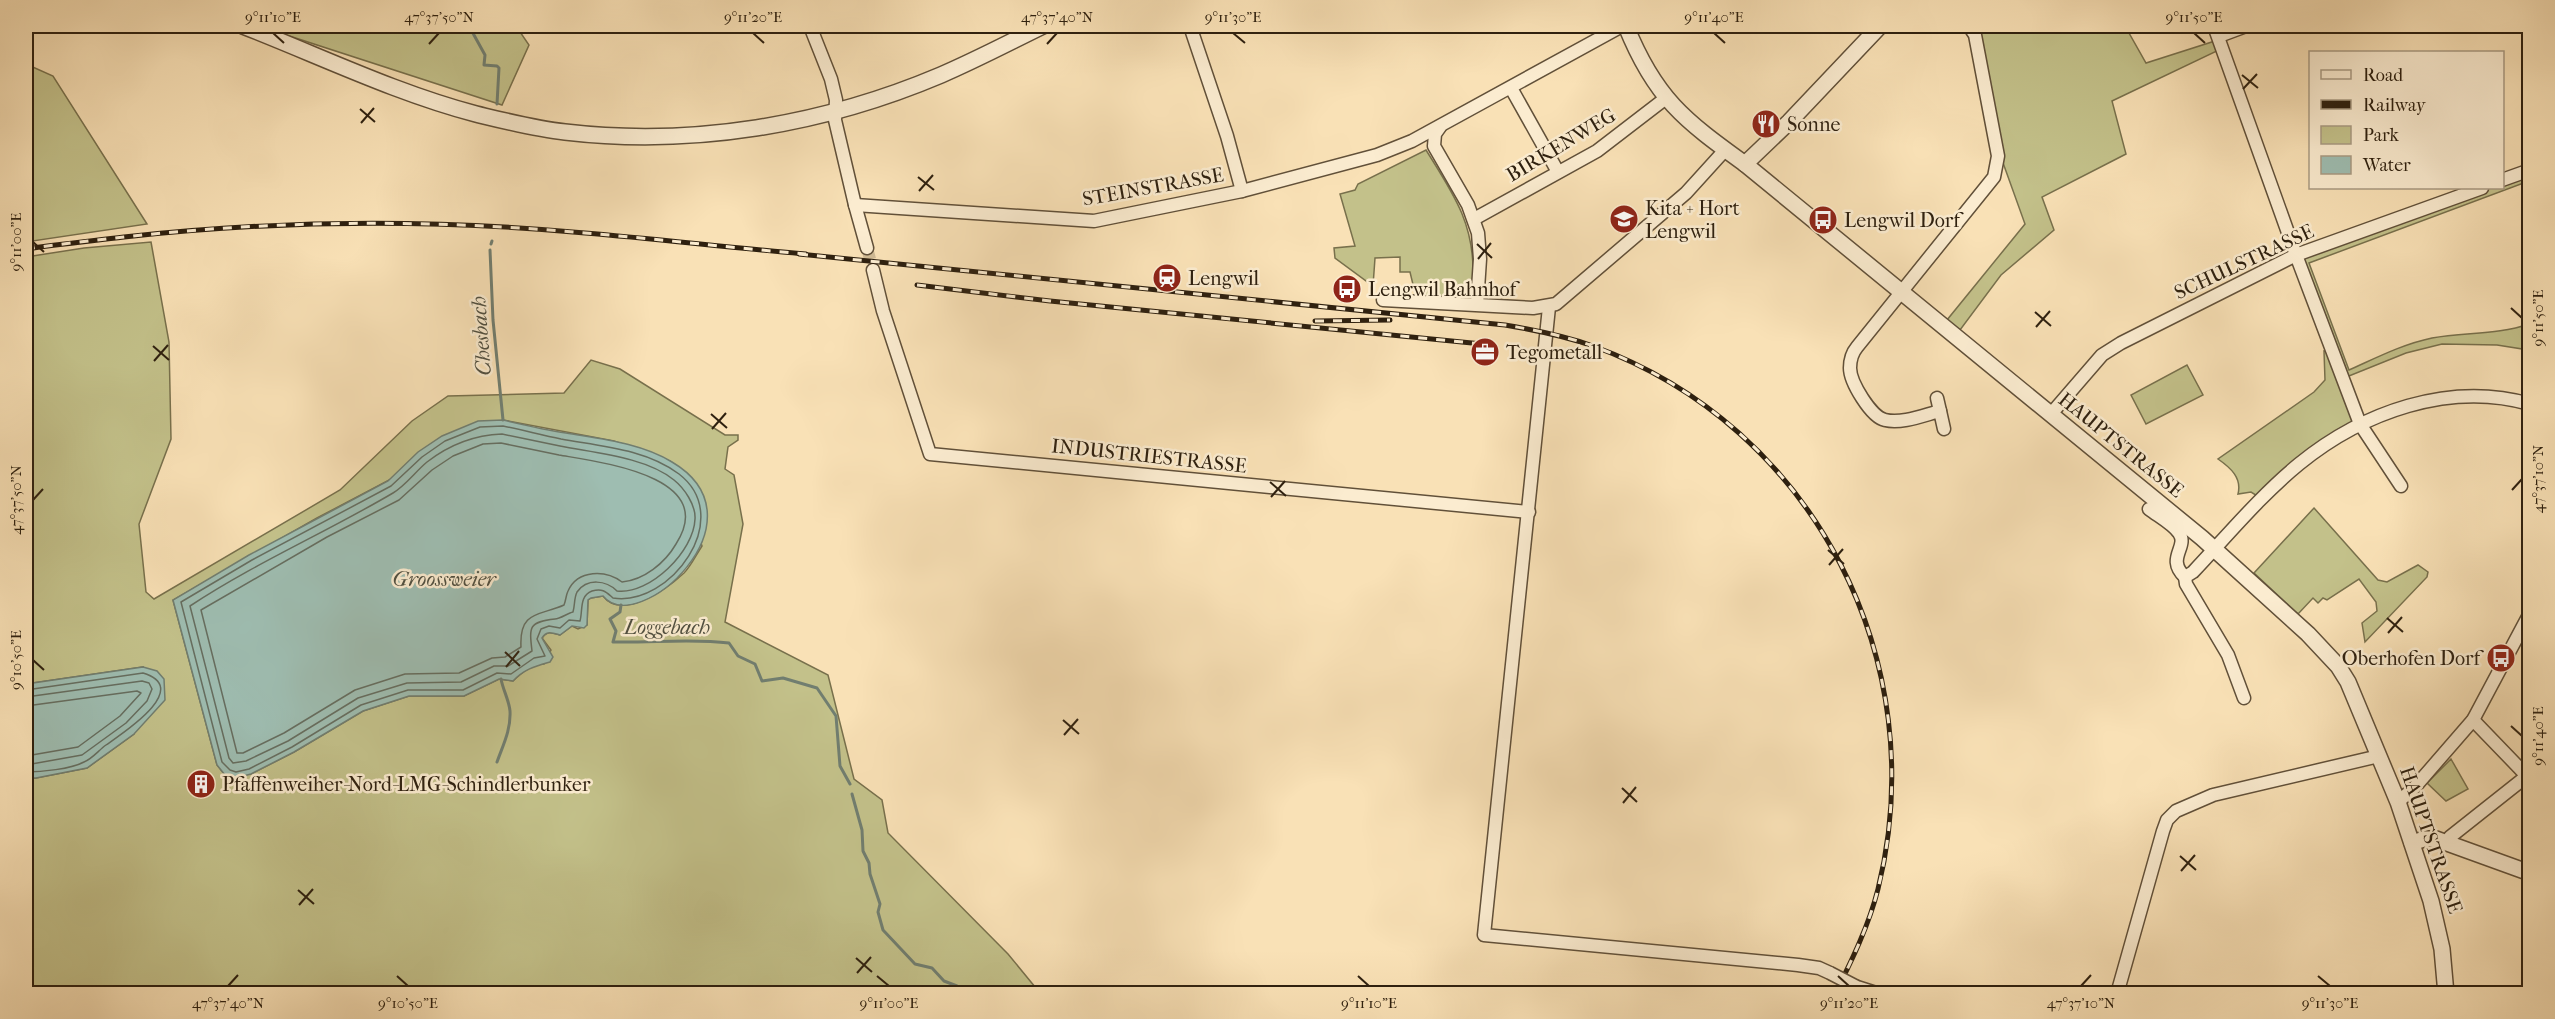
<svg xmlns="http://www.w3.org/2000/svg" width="2555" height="1019" viewBox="0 0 2555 1019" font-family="'IM FELL French Canon',serif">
  <rect width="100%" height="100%" fill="#f9e1b6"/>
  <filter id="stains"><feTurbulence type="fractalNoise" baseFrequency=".00333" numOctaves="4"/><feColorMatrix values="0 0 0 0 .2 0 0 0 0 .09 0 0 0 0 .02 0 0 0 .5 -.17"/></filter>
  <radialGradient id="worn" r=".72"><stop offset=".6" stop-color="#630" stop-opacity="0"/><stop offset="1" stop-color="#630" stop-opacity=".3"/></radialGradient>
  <g fill="#c3c18a" stroke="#78704c" stroke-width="1.5" fill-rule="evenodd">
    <path d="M271,26H516L529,45L502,105L274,31Z"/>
    <path d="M1975,26H2125L2146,63L2215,41L2219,50L2112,101L2126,154L2042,197L2054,230L2001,275L1960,330L1947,320L2025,224L2002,160Z"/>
    <path d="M26,64L53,76L147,224L26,242Z"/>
    <path d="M1426,150C1452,192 1474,222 1473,274C1473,282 1473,291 1467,296C1460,302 1426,298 1416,297L1410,272H1400V257L1375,258L1373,286L1335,258L1334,248L1355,246L1340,194L1355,190L1358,184Z"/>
    <path d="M2529,173V181L2309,263L2349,370C2376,358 2403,344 2432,338C2465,332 2498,335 2529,324V350L2497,345L2442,344L2406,353L2344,378L2303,260L2314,251L2488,188H2502L2503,182Z"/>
    <path d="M151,242L169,342L171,439L139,524L146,592L154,599L340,490L412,421L448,396L564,393L591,360L620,369L725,435H738V440L728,447L725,469L734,475L743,524L725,622L828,675L854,779L882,800L888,833L1008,954L1040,993L26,994V778H36L87,768L134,734L143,667L26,684V257L84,248ZM503,420L614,441L670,461L702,546C696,555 691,566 684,573C667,589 622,621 603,596L591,598L588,600L587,625L578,629L572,626L560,635C553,633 547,630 542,638L551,650L544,664C532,663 521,673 513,681L499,679L464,696H409L363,711L294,752L251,774L225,775L217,765L173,600L317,518Z"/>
    <path d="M2324,351L2328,352L2353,419L2352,424L2259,497L2251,492L2238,494C2242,478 2231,468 2218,459L2314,392L2325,380Z"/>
    <path d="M2187,365L2203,395L2146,424L2131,395Z"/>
    <path d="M2314,508L2378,580L2387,582L2418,565L2428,572L2427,577L2365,642L2362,623L2377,611L2376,602L2359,579L2327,600L2323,598L2318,603L2313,598L2298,614L2254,573Z"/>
    <path d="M2451,759L2468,789L2446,801L2427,783Z"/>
  </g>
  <g fill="#9ebdb1" stroke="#717e70" stroke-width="1.5">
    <path d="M503,420C524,425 545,430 566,433C601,439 641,443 672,462C770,520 637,639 603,596L591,598L588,600L587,625L584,628L572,626L560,635C553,633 547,630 542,638L553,657L550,662C536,666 524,669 513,681L499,679L464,696H409L363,711L294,752L251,774L236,778L225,775L217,765L173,600L249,555L388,481L418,452L442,436L478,421Z"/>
    <path d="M143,667L157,671L164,679L165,700L134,734L87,768L36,778H26V684Z"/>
  </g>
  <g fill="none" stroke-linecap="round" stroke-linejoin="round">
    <g stroke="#666e60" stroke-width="1.5">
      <path d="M503,426C522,430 542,435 561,439C600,446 646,449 679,474C736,518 670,607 613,598C606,592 603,588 592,591C579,596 583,610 580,621L569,620L560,628L549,626L541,629L537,639L545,656L534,658L511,674L497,673L463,690H408L361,705L292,747L249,769L236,772L230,770L222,762L181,602L252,560L391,486L422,457L445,441L480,427Z"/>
      <path d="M502,434C521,438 541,442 560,446C595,453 646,457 674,480C684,488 696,505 695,519C694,551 650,595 617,591C606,580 587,578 577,592C574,598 575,605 573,612C568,613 560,619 555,619C529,622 529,626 532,651L508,666H494L461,682L407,683L358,698L288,741L246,761L233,763L229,758L190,606C255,563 327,532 393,493C406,485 415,472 427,462C449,445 474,435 502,434Z"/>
      <path d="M501,443C520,447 540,451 559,455C599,462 720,476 676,544C665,563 644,580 622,582C606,570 578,569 568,591C566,595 566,600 564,605C540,616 519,610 521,647L505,657L492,658L459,673L405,674L355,690L284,733L243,753H237L201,610L327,537L399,500L432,470L453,456L483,444Z"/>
      <path d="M26,690L143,673C193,688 123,733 106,745C99,750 92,759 84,762C71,769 41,772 26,772"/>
      <path d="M26,697L142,681L149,683L152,689L147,701L126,723L82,755L26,765"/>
      <path d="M26,706L137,691L141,693L120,716L78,747L26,756"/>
    </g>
    <g stroke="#717e70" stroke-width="3">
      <path d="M469,26L485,55L484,65L497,66L499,68L497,104"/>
      <path d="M491,244L492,241"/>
      <path d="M490,250L493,320L503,420"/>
      <path d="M621,605L620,612L610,619L616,631L613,642C652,643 691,638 729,643L738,656L755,664L762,681L783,678L817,688L836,716L840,766L850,784"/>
      <path d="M497,762C503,745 511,730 510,711C509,700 503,690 501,679"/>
      <path d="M852,794L862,830L863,851L869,863L870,874L880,904L878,912L883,930L915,964L932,968L944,981L957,986L965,994"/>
    </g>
    <path stroke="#d0ba95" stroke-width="12" stroke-dasharray="12 6" stroke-linecap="butt" d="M867,248L873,270"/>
    <g stroke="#615039" stroke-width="15">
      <g id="minor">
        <path d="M810,26L831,79L836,100L835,120L855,205L867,248"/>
        <path d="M1190,26L1227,136L1242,191"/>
        <path d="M2214,26L2296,255L2360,424L2401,486"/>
        <path d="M2219,36L2246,26"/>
        <path d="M1511,88L1558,172"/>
        <path d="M1440,127L1435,134L1434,146L1468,205L1478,233L1480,259L1477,304"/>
        <path d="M2502,180L2530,170"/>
        <path d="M855,205L1094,221L1242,191L1377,155L1412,141L1622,26"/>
        <path d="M1474,219L1597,151L1666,98"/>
        <path d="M873,270L883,311L930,454L1529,512"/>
        <path d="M1383,300L1533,308L1556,304L1686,193L1725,150"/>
        <path d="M1549,307L1484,935L1798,965L1819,968L1830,973"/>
        <path d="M1937,398L1940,411"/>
        <path d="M2051,414L2102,355L2121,343L2296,255L2482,188"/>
        <path d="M1944,429L1940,411C1924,415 1902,424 1885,420C1871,417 1850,382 1850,368C1850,360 1852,353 1857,347L1994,177L1998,156L1975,35L1969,26"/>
        <path d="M2149,509C2158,516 2173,524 2179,533C2189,547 2165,558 2185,577"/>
        <path d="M2244,698L2228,655L2186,584L2185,577L2193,572C2227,536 2261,495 2299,464C2363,412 2449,381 2530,404"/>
        <path d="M2398,802L2414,788L2473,720L2530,613"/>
        <path d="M2447,843L2450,837L2527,776L2473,720"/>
        <path d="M1857,987L1879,994"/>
        <path d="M2117,994L2163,831L2167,820L2176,811L2213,795L2379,756"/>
      </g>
    </g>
    <g stroke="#615039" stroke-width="18">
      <g id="tertiary">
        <path d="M243,26C320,56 396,93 476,114C505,121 536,129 565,132C693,147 823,125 941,75C976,60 1010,42 1043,26"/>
        <path d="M1626,26C1655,98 1684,120 1745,164L2202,538L2308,634L2338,666L2348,682L2398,802L2431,901L2442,949L2446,994"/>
        <path d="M1745,164L1789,122L1880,26"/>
        <path d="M2412,843L2424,839H2436L2530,873"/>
      </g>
    </g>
    <use href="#minor" stroke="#fbecd0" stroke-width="12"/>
    <use href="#tertiary" stroke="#fbecd0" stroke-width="15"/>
    <g stroke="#2e200f" stroke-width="5">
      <g id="rail">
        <path d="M26,249C58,244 91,241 124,237C277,220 431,219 585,233C659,239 732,248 806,254"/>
        <path d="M799,254L1505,325C1535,330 1565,336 1593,346C1815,427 1934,662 1878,889C1869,925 1852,960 1835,994"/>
        <path d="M917,285L1050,301L1482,344"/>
        <path d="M1315,321L1390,320"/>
      </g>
    </g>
    <use href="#rail" stroke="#fbecd0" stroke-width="3" stroke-dasharray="9" stroke-linecap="butt"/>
    <g stroke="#615039" stroke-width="15" stroke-linecap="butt">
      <path id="minor-bridge" d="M1830,973L1857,987"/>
    </g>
    <use href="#minor-bridge" stroke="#fbecd0" stroke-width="12"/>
  </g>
  <path fill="none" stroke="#2e200f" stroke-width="2" d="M273,33L284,43M753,33L764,43M1233,33L1245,43M1714,33L1725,43M2194,33L2205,43M429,44L439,33M1047,44L1057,33M2242,75L2258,88M2243,89L2257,74M360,109L375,122M361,123L374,108M918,177L934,190M919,191L933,175M33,242L44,252M1477,244L1492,258M1478,259L1491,243M2511,308L2522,318M2035,312L2051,326M2036,327L2050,311M153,346L169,360M154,361L168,345M711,414L727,428M712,429L726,413M1270,482L1286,496M2512,490L2522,479M1271,497L1285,481M33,500L43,489M1828,550L1844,564M1829,565L1843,549M2387,618L2403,632M2388,633L2402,617M505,652L520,666M33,660L44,670M506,667L519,651M1063,720L1079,734M2511,726L2522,736M1064,735L1078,719M1622,788L1637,802M1623,803L1636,787M2180,856L2196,870M2181,871L2195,855M298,890L314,904M299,905L313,889M856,958L872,972M857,973L871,957M397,976L408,986M877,976L889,986M1358,976L1369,986M1838,976L1849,986M2318,976L2330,986M228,986L238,975M2081,986L2091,975"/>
  <defs>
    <g id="restaurant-disc" transform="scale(1.5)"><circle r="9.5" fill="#8f2418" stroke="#fbecd0"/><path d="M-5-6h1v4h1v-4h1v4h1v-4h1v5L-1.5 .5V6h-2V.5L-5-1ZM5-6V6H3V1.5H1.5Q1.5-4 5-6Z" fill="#fff"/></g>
    <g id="school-disc" transform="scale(1.5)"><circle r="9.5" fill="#8f2418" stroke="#fbecd0"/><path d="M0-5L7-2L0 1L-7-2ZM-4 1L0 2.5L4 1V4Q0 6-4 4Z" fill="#fff"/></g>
    <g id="bus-disc" transform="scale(1.5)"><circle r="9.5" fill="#8f2418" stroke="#fbecd0"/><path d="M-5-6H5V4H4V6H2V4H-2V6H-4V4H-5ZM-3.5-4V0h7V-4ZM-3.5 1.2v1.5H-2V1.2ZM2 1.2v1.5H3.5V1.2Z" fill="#fff"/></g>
    <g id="station-disc" transform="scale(1.5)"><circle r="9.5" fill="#8f2418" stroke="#fbecd0"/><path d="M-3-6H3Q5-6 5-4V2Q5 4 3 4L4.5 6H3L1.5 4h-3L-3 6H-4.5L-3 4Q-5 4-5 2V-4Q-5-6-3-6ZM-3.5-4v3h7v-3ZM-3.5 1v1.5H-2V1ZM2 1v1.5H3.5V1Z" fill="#fff"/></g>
    <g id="office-disc" transform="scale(1.5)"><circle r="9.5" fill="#8f2418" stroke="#fbecd0"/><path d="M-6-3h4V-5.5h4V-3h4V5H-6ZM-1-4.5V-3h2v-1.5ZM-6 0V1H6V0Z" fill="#fff"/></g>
    <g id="building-disc" transform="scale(1.5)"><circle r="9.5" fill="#8f2418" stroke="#fbecd0"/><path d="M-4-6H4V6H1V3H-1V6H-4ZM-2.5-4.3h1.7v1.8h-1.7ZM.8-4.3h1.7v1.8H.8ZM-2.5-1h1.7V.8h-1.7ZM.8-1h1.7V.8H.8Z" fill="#fff"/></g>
  </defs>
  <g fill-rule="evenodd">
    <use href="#restaurant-disc" x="1766" y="124"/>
    <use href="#school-disc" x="1624" y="219"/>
    <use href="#bus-disc" x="1823" y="220"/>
    <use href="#station-disc" x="1167" y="278"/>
    <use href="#bus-disc" x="1347" y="289"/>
    <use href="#office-disc" x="1485" y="352"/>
    <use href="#bus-disc" x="2501" y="658"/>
    <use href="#building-disc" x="201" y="784"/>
  </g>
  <g text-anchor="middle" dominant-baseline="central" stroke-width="5" stroke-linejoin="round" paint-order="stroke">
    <g font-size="20" fill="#2e200f" stroke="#fbecd0" text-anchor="start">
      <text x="1787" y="124">Sonne</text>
      <text x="1645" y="208">Kita + Hort<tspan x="1645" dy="23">Lengwil</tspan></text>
      <text x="1844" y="220">Lengwil Dorf</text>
      <text x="1188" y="278">Lengwil</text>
      <text x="1368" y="289">Lengwil Bahnhof</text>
      <text x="1506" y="352">Tegometall</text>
      <text x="2480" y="658" text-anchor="end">Oberhofen Dorf</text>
      <text x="222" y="784">Pfaffenweiher-Nord-LMG-Schindlerbunker</text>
    </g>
    <g font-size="20" fill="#2e200f" stroke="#fbecd0">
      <text transform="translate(1561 145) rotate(-31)">BIRKENWEG</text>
      <text transform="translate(1153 187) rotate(-10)">STEINSTRASSE</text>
      <text transform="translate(2244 262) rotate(-25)">SCHULSTRASSE</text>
      <text transform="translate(2121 445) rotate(39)">HAUPTSTRASSE</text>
      <text transform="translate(1149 456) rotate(6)">INDUSTRIESTRASSE</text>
      <text transform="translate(2431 840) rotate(71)">HAUPTSTRASSE</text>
    </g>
    <g font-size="21" font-style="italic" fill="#504f40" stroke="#fbecd0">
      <text transform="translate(481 336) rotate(-94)">Chesbach</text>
      <text x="444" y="579">Groossweier</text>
      <text x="667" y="627">Loggebach</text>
    </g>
  </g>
  <rect width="2555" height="1019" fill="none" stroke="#f9e1b6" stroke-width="66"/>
  <rect x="2309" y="51" width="195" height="138" fill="#fbecd0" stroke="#a99a83" stroke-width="1.5"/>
  <rect x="2321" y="70" width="30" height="9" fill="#fbecd0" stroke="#a99a83" stroke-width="1.5"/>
  <text x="2363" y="81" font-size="18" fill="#2e200f">Road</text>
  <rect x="2321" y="100" width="30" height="9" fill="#2e200f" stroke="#a99a83" stroke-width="1.5"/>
  <text x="2363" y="111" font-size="18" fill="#2e200f">Railway</text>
  <rect x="2321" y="126" width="30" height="18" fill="#c3c18a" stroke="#a99a83" stroke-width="1.5"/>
  <text x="2363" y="141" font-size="18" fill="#2e200f">Park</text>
  <rect x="2321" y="156" width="30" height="18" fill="#9ebdb1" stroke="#a99a83" stroke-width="1.5"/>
  <text x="2363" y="171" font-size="18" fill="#2e200f">Water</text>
  <rect x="33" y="33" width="2489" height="953" fill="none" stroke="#2e200f" stroke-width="2"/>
  <g font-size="15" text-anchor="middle" fill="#2e200f">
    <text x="273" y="22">9°11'10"E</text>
    <text x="439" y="22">47°37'50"N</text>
    <text x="753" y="22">9°11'20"E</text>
    <text x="1057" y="22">47°37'40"N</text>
    <text x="1233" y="22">9°11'30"E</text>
    <text x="1714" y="22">9°11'40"E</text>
    <text x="2194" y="22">9°11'50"E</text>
    <text transform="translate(16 242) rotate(-90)" y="5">9°11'00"E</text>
    <text transform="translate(2538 318) rotate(-90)" y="5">9°11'50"E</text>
    <text transform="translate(2538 479) rotate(-90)" y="5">47°37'10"N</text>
    <text transform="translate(16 500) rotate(-90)" y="5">47°37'50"N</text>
    <text transform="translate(16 660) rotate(-90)" y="5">9°10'50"E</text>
    <text transform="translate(2538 736) rotate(-90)" y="5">9°11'40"E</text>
    <text x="228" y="1008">47°37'40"N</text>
    <text x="408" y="1008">9°10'50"E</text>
    <text x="889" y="1008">9°11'00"E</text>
    <text x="1369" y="1008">9°11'10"E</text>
    <text x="1849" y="1008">9°11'20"E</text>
    <text x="2081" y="1008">47°37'10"N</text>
    <text x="2330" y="1008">9°11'30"E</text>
  </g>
  <rect width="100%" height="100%" filter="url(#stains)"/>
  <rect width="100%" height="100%" fill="url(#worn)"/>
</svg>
